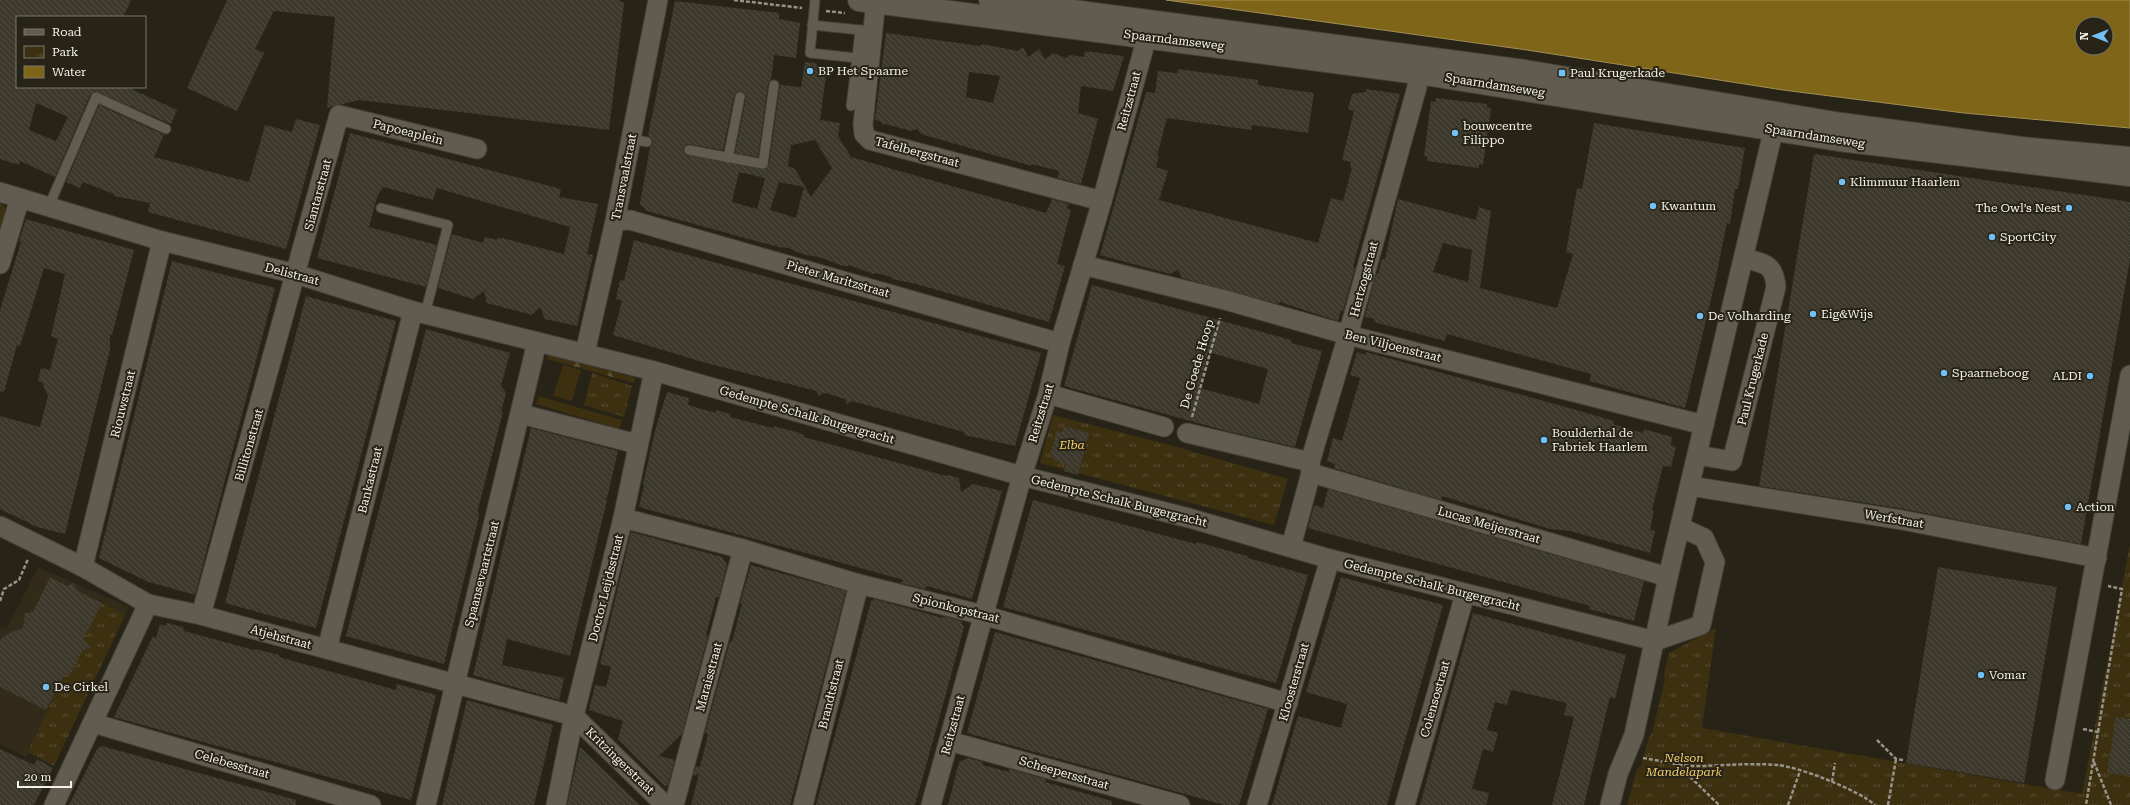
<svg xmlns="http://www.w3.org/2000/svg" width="2130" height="805" viewBox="0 0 2130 805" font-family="'Roboto Serif',serif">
  <defs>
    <pattern id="forest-firs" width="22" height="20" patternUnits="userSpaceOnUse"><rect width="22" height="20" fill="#3c3010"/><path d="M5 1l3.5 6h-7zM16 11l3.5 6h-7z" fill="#594e33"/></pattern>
    <pattern id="park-tufts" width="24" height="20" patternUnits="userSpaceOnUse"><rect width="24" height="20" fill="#3c3010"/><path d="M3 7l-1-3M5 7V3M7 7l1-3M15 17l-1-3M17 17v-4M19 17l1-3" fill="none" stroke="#594e33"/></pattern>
    <pattern id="building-back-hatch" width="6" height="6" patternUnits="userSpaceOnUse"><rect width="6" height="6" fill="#3c382b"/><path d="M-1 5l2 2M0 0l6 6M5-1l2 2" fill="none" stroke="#4f4c40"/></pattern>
  </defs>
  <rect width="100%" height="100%" fill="#272317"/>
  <path fill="#322b19" d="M38,567L129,607L54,765L29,753L26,757L0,744V630L2,626L7,628Z"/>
  <g fill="#3c3010">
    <path d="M0,202L7,210L0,234Z"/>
    <path d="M563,365L581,370L572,401L553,396Z"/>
    <path d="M538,396L622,420L619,429L536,404Z"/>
  </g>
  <path fill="url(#forest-firs)" d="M548,354L635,378L634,383L547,359Z"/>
  <g fill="url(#park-tufts)">
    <path d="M592,373L632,386L624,417L584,405Z"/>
    <path d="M1053,415L1170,445L1288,479L1274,525L1040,463Z"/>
    <path d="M2130,544V805H1627L1637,769L1641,766L1649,737L1652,733L1665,680L1664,673L1669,653L1716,628L1702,728L2082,794Z"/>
    <path d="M102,603L125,615L54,766L28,752L65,673L70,675L83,649H87L88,645L83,641Z"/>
  </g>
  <path fill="#7f6517" stroke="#a28f56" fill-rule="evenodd" d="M1166,0H2130V128L1964,113L1783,90L1527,50ZM2082,24H2106V48H2082Z"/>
  <g fill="url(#building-back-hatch)" fill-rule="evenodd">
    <path d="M0,0H131L123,17H17V87H127L177,110L171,124L95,91L90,95L55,177L20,161L19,165L0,159ZM36,103L68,117L56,141L29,130Z"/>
    <path d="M227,0H618L624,3L609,130L359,100L327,108L335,17L274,11L255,49L264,53L237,111L187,88Z"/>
    <path d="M675,1L779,13V19L800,23L796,58L774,55L771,80L768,84L758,157L735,153L746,98L744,93L741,91L736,93L734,96L723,150L687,144L683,149L685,155L765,169L769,165L780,85L801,87L805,62L816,63L826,75L820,120L840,123L838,136L851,157L1046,213L1052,199L1069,204L1066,208L1071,210L1057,264L1065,266L1049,322L916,284L892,279L891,277L876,273L874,274L851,266H843L819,257L805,255L788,248L778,247L647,211L640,204L650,147L653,143L651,138L648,136ZM815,140L832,168L811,197L795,169L788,166L791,145ZM739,172L765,178L757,209L732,202ZM779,182L804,187L796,218L770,210Z"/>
    <path d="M886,33L980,46L982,44L1018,51L1023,47L1028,57L1039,49L1045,59L1053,53L1066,58L1070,55L1084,57L1085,51L1124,56L1113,91L1081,86L1078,113L1098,119L1081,184L1058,178L1059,171L1032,164V166L921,134L917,129L911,131L886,124L883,125L880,121L875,120ZM969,72L1000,76L993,103L966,97Z"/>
    <path d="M1178,69L1258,80V85L1314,93L1308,133L1252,125L1251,130L1167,118L1157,156H1159L1156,167L1168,171L1159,200L1318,243L1331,198L1343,201L1352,168L1350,167L1351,162L1342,160L1354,111L1348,109L1352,94L1366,92V89L1400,94L1356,255L1353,267L1355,268L1343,311L1341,310L1338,321L1280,302L1278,304L1182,278L1178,270L1170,274L1100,255L1146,92L1155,93L1158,71L1177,73Z"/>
    <path d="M1436,98L1487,104V108H1491L1483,165L1479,164V168L1427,161V157L1424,156L1431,101L1435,102Z"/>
    <path d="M99,105L164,135L154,157L249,182L265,125L292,132L296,119L320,125L286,249L148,212L150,203L114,196V194L83,182L80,188L66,182Z"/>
    <path d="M1594,123L1745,148L1738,189H1735L1730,224L1727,223L1713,291L1685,408L1590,381L1591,374L1447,334L1445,341L1374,322L1375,319L1365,317L1376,274H1378L1382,259H1385L1398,199L1476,220L1479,207L1491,211L1480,288L1557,308L1573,254L1566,252L1577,188L1582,189ZM1443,243L1472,250L1468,282L1433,272Z"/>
    <path d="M350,133L561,189L559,197L598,204L587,254L593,255L577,326L545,319L540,307L532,315L487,303L484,291L473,299L438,288L452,234L483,243L485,237L497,240V238H502L564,254L570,227L437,188L433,200L383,187L377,197L369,227L437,245L426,287L317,258Z"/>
    <path d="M1814,154L2130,202V259L2081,544L1904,509L1759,486Z"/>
    <path d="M26,219L134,250L112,335L110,334V350L65,534L37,527L0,509V416L40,427L48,396L42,382L38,381L41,368L50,370L58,339L51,336L65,274L44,268L20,346L17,345L4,392L0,391V310L21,242L19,241Z"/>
    <path d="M634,240L1041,353L1015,446L965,435L964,432L852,401L847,404L845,399L829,394L824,393L818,396L817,391L706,363L613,335L622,301L616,299L620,280L624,281Z"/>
    <path d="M172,261L275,288L195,595L146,581L99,558Z"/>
    <path d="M1092,285L1291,340V343L1322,351L1295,447L1227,431L1064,386ZM1208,352L1268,369L1259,404L1199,388Z"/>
    <path d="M306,296L396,321L316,628L225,603Z"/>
    <path d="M426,329L510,353L501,386L506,393L501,412H503L478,509L479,516L444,664L346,636Z"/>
    <path d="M1357,352L1365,355L1366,352L1580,411L1614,421L1613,424L1643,433L1644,429L1672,437L1671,445L1676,447L1671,467L1663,466L1652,510L1654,511L1650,530L1655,531L1650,553L1570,531L1550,529L1442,496L1441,500L1334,468L1335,464L1327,461L1333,438L1342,441L1360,378L1350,375Z"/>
    <path d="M667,392L689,398L688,405L716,413V410L730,414V417L773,428L774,426L793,431L804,435V437L946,476L948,475L959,478L961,492L973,484L1002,491L972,599L927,586L925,589L900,583L904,580L639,507L644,486L643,484L656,427Z"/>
    <path d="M1064,426L1089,433L1078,475L1064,471L1066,464L1056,461L1050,455L1057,431L1062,432Z"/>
    <path d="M531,428L618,451L607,498L605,497L607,500L570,656L507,639L502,665L564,678L559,700L473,675Z"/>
    <path d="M1328,489L1644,581L1634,621L1589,609L1590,606L1308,528L1314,505L1323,508Z"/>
    <path d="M1033,500L1196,544L1197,542L1247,556L1248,558L1308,575L1276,683L1003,607Z"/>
    <path d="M631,532L722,557L727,565L719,597H716L713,609L706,635L708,636L682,734L659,756L675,760L668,785L665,786L618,739L623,721L589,710L595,685L606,687L611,667L600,664Z"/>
    <path d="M751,565L846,591L790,805H691L699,774L693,776L696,766L700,767L708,734L705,733L730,641L732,642L742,603H740Z"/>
    <path d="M1938,567L2057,587L2024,783L1906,763Z"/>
    <path d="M50,577L67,586L73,583L78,591L102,603L83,640L91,647L82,651L70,675L65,673L46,710L0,687V640L9,633L23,628L25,613L33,612Z"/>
    <path d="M1341,577L1443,605L1387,805H1272L1298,716L1341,728L1347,704L1306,692Z"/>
    <path d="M874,599L943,618V616L961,621L964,627L947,690L915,805H816L871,601Z"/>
    <path d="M1473,613L1626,655L1615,699L1610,697L1584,805H1552L1574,717L1564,715L1567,703L1511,690L1507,705L1495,702L1487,730L1498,733L1493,752L1483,749L1472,789L1489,793L1486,805H1420Z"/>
    <path d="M167,623L183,627L184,631L254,650L256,649L279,655V657L396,690L397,684L436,695L411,800L114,717L153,636L156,638L160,624L165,626Z"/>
    <path d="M995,632L1268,709L1239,805H1224L967,733Z"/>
    <path d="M467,700L553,725L534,805H442Z"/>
    <path d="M2116,717L2130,719V776L2107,773Z"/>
    <path d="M102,746L296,800V805H69L97,749Z"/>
    <path d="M580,747L615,781L640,805H567Z"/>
    <path d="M0,749L34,765L37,759L53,768L34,805H0Z"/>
    <path d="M968,758L983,762V765L1009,772V769L1046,779L1045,782L1112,801V805H948L959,762Z"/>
  </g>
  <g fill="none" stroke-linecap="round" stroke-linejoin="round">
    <g stroke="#423f36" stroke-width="11">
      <g id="lane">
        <path d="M815,0L810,53L857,58L860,30L872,31"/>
        <path d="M812,25L860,30"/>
        <path d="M851,106L857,58"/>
        <path d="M631,139L647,142"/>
        <path d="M689,150L763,164L774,85"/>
        <path d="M728,158L740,97"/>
        <path d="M49,206L96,97L166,129"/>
        <path d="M381,208L448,225L425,314"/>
      </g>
    </g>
    <g stroke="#423f36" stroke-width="21">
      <g id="street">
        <path d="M876,0L863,124L864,134L870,140L1102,201"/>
        <path d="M0,192L162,241L296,274L413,311L654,371L1022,476L1189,518L1330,559L1655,641L1701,625L1715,562L1704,538L1680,527"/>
        <path d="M615,221L630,220L1060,343"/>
        <path d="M0,264L20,198"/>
        <path d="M1083,265L1225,300L1348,335L1704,425"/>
        <path d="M585,353L615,221L658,0"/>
        <path d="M1048,394L1164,427"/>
        <path d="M521,414L637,444"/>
        <path d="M1187,433L1310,462"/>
        <path d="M1697,455L1732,461L1776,287C1774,263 1764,264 1744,258"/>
        <path d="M1311,473L1668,577"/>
        <path d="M1690,486L1902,520L2097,558"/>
        <path d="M623,518L743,549L859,584L983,615L1288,703"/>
        <path d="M0,526L83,567L148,604L201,615L574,716L665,805"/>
        <path d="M1291,547L1311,473L1310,462L1348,335L1417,87L1420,58"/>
        <path d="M83,567L162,241"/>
        <path d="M201,615L339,115L477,149"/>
        <path d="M327,649L413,311"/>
        <path d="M93,723L371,805"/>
        <path d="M949,741L1180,805"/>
        <path d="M2055,780L2130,375"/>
        <path d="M54,805L148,604"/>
        <path d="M426,805L537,342"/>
        <path d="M556,805L574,716L623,518L654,371"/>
        <path d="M674,805L743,549"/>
        <path d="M803,805L859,584"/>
        <path d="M931,805L1022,476L1048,394L1060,343L1102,201L1143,51L1148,22"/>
        <path d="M1257,805L1330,559"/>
        <path d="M1405,805L1465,594"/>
        <path d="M1610,805L1618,774L1634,735L1668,577L1777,115"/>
      </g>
    </g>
    <g stroke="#423f36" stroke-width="24">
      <g id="secondary">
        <path d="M859,0L1418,73L1839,140L2130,175"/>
        <path d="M990,0L1525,71L1841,124L2021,148L2130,158"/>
      </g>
    </g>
    <g stroke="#979389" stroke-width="2.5" stroke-dasharray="4 2" stroke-linecap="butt">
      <path d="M734,0L802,8"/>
      <path d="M826,11L845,13"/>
      <path d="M1192,417L1220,318"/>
      <path d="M0,601L4,589L19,580L28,559"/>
      <path d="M2083,729L2098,732L2086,805"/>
      <path d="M2098,732L2122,589L2108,586"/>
      <path d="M1877,740L1896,759L1903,760"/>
      <path d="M1643,758C1663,761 1683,767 1704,766C1728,765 1752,763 1777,765C1800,767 1858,790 1875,805"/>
      <path d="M2094,762L2111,805"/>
      <path d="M1677,764L1719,805"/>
      <path d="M1832,782L1835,763"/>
      <path d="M1788,805L1800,771"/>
      <path d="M1888,805L1896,759"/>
    </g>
    <use href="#lane" stroke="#615c4f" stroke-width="9"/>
    <use href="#street" stroke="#615c4f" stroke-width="19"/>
    <use href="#secondary" stroke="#615c4f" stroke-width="22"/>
  </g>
  <g fill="#72c1f5" stroke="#272317" stroke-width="1.5">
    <circle cx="810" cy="71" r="4"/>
    <rect x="1558" y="69" width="8" height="8" rx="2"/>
    <circle cx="1455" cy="133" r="4"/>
    <circle cx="1842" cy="182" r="4"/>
    <circle cx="1653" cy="206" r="4"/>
    <circle cx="2069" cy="208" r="4"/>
    <circle cx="1992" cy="237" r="4"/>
    <circle cx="1813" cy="314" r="4"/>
    <circle cx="1700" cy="316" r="4"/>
    <circle cx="1944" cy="373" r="4"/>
    <circle cx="2090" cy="376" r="4"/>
    <circle cx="1544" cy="440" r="4"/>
    <circle cx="2068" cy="507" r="4"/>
    <circle cx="1981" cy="675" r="4"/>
    <circle cx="46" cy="687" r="4"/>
  </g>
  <g text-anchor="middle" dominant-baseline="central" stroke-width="4" stroke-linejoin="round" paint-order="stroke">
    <g font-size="12" fill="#f5f2ea" stroke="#272317">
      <text transform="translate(1174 40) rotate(7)">Spaarndamseweg</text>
      <text transform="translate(1495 85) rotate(9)">Spaarndamseweg</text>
      <text transform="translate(1129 101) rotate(-75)">Reitzstraat</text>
      <text transform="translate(408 132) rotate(14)">Papoeaplein</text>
      <text transform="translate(1815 136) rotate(9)">Spaarndamseweg</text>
      <text transform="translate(917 152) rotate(15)">Tafelbergstraat</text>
      <text transform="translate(624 177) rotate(-79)">Transvaalstraat</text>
      <text transform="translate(318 195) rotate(-75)">Siantarstraat</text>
      <text transform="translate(292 274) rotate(15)">Delistraat</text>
      <text transform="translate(838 279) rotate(16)">Pieter Maritzstraat</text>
      <text transform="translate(1364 279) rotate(-75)">Hertzogstraat</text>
      <text transform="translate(1393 346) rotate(14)">Ben Viljoenstraat</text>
      <text transform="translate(1197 364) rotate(-74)">De Goede Hoop</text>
      <text transform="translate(1753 379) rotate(-76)">Paul Krugerkade</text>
      <text transform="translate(123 404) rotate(-76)">Riouwstraat</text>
      <text transform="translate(1041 413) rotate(-73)">Reitzstraat</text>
      <text transform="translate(807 415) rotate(16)">Gedempte Schalk Burgergracht</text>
      <text transform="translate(249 445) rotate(-74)">Billitonstraat</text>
      <text transform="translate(370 480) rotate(-76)">Bankastraat</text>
      <text transform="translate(1119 501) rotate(14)">Gedempte Schalk Burgergracht</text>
      <text transform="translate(1894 519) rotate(10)">Werfstraat</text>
      <text transform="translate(1489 525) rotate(16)">Lucas Meijerstraat</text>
      <text transform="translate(482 574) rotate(-76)">Spaansevaartstraat</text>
      <text transform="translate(1432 585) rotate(14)">Gedempte Schalk Burgergracht</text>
      <text transform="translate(606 588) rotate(-76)">Doctor Leijdsstraat</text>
      <text transform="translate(956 608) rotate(14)">Spionkopstraat</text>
      <text transform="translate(281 637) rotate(15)">Atjehstraat</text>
      <text transform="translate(709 677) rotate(-75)">Maraisstraat</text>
      <text transform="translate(1294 682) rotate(-74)">Kloosterstraat</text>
      <text transform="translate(831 694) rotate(-76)">Brandtstraat</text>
      <text transform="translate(1435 699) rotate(-74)">Colensostraat</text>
      <text transform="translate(953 725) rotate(-75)">Reitzstraat</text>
      <text transform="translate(620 761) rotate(44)">Kritzingerstraat</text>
      <text transform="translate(232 764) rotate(16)">Celebesstraat</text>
      <text transform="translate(1064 773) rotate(16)">Scheepersstraat</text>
    </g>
    <g font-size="12" fill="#f5f2ea" stroke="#272317" text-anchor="start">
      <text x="818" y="71">BP Het Spaarne</text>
      <text x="1570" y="73">Paul Krugerkade</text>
      <text x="1463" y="126">bouwcentre<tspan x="1463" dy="14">Filippo</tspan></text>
      <text x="1850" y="182">Klimmuur Haarlem</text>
      <text x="1661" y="206">Kwantum</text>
      <text x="2061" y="208" text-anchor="end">The Owl’s Nest</text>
      <text x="2000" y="237">SportCity</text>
      <text x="1821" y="314">Eig&amp;Wijs</text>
      <text x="1708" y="316">De Volharding</text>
      <text x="1952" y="373">Spaarneboog</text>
      <text x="2082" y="376" text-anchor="end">ALDI</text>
      <text x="1552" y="433">Boulderhal de<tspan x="1552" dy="14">Fabriek Haarlem</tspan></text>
      <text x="2076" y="507">Action</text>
      <text x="1989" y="675">Vomar</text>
      <text x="54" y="687">De Cirkel</text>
    </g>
    <g font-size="12" font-style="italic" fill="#f3ce68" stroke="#272317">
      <text x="1072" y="445">Elba</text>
      <text x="1684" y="758">Nelson<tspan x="1684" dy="14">Mandelapark</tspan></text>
    </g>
  </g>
  <rect x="16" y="16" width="130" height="72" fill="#272317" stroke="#79766b"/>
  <rect x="24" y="29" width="20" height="6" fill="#615c4f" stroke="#79766b"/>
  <text x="52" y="36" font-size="12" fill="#f5f2ea">Road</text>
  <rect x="24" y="46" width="20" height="12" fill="url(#park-tufts)" stroke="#79766b"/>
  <text x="52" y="56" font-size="12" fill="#f5f2ea">Park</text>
  <rect x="24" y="66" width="20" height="12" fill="#7f6517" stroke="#79766b"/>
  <text x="52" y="76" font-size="12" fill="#f5f2ea">Water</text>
  <g transform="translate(2094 36) rotate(270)"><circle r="19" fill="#272317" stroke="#79766b"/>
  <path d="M0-3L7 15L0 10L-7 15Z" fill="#72c1f5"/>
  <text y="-6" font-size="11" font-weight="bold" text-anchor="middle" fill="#f5f2ea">N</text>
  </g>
  <path d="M18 781v6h53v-6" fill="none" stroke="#f5f2ea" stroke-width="2"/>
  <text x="24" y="781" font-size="12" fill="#f5f2ea" stroke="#272317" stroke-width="3" paint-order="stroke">20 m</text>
</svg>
